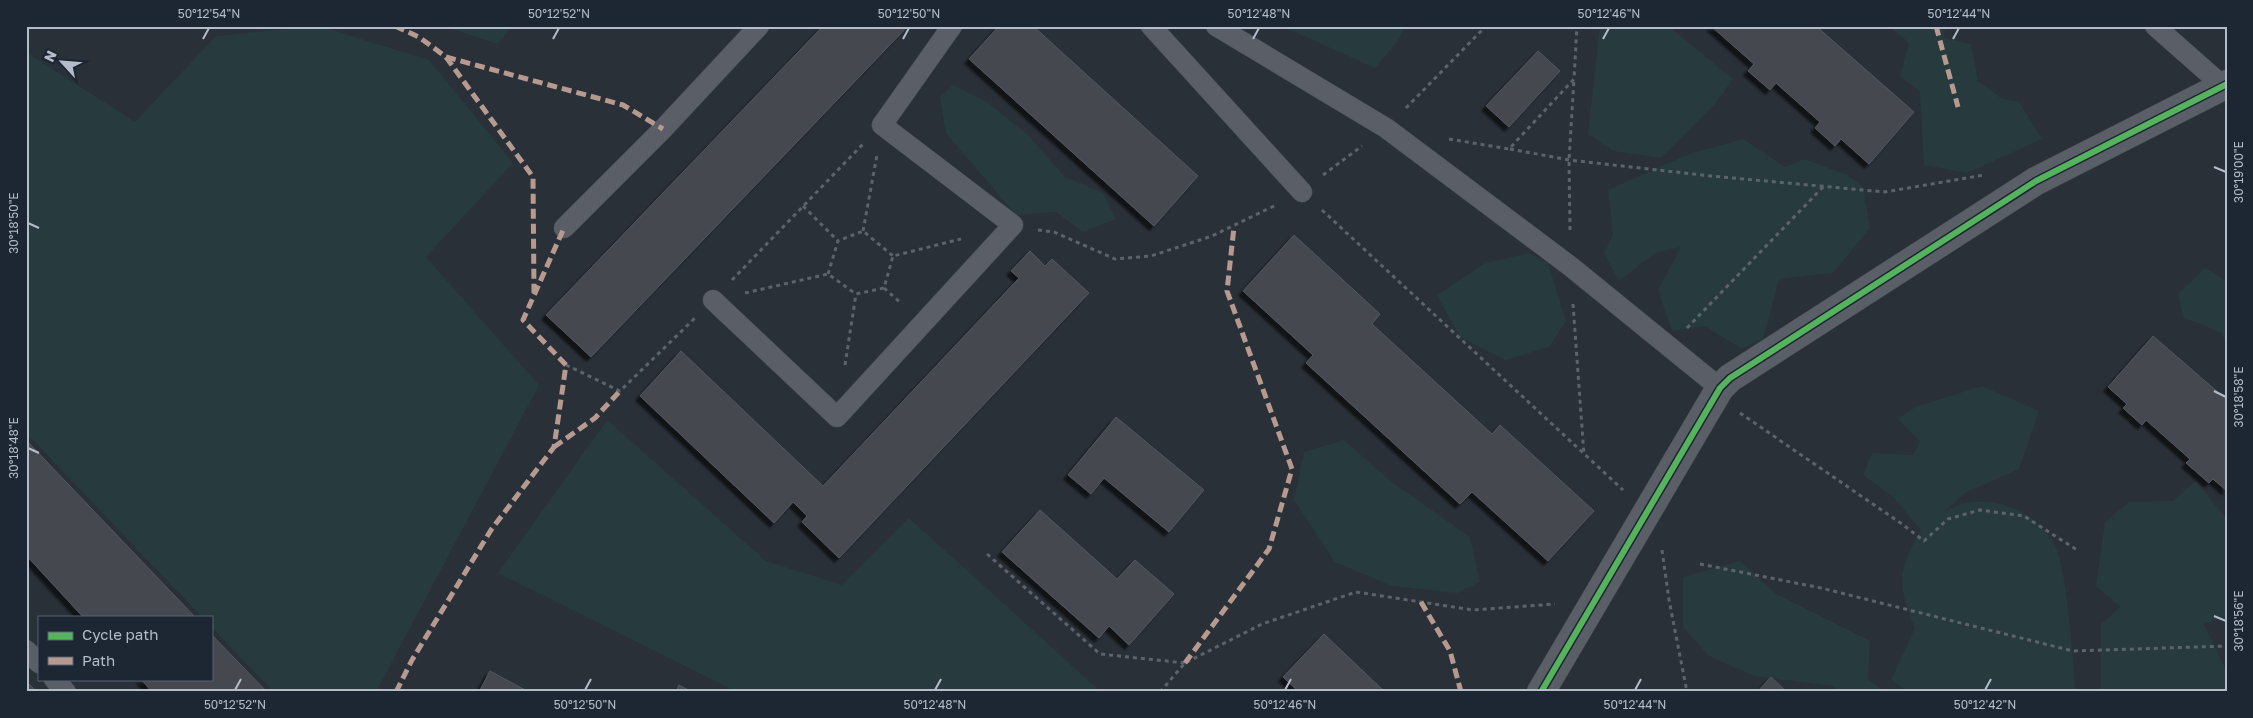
<svg xmlns="http://www.w3.org/2000/svg" width="2253" height="718" viewBox="0 0 2253 718" font-family="'Golos Text',sans-serif">
  <defs>
    <filter id="shadow"><feDropShadow dx="-4.5" dy="4.5" stdDeviation="1" flood-color="#0009"/></filter>
  </defs>
  <rect width="100%" height="100%" fill="#2a3038"/>
  <g fill="#273a3e">
    <path d="M319,26L429,60L513,163L426,257L539,385L376,692H274L211,627V617H202L26,433V52L135,122L216,36Z"/>
    <path d="M442,26H512L498,44Z"/>
    <path d="M1257,26H1406L1398,41L1375,68L1284,27Z"/>
    <path d="M1600,26H1668L1733,79L1715,104L1661,158L1613,151L1588,134Z"/>
    <path d="M1889,26H1945L1944,38L1971,44L1978,81L2001,98L2019,102L2042,139L1967,173L1924,165L1920,92L1900,76L1909,43Z"/>
    <path d="M953,85L987,102L1027,134L1065,177L1103,193L1116,219L1083,232L1056,212L1016,215L946,133L940,97Z"/>
    <path d="M1743,139L1785,167L1805,159L1847,175L1863,187L1870,228L1833,273L1779,279L1763,339L1742,349L1705,326L1672,331L1658,290L1681,247L1655,253L1619,281L1604,253L1613,235L1608,190L1689,154Z"/>
    <path d="M1529,253L1548,263L1566,321L1549,347L1506,360L1460,337L1437,295L1483,264Z"/>
    <path d="M2205,268L2227,281V345L2222,333L2183,317L2178,294Z"/>
    <path d="M1982,386L2039,411L2019,469L1967,492L1945,511C1951,509 1959,504 1966,503C2001,497 2037,513 2054,544C2063,561 2064,582 2067,600C2070,631 2074,661 2075,692H1909L1891,680L1915,628C1897,585 1897,571 1921,530L1893,497L1863,475L1872,453L1913,455L1920,441L1898,419L1915,407Z"/>
    <path d="M607,420L766,561L842,585L909,518L1101,692H737L498,573Z"/>
    <path d="M1344,440L1389,480L1470,537L1480,582L1457,593L1392,586L1335,562L1294,500L1304,452Z"/>
    <path d="M2196,481L2227,520V614L2223,618L2204,624L2225,668L2227,692H2101V624L2121,607L2096,586L2105,522L2129,502L2173,501Z"/>
    <path d="M1740,561L1776,594L1870,641L1868,680L1887,692H1839L1834,686L1754,676L1709,656L1683,627V577Z"/>
  </g>
  <g fill="#444950" stroke="#52575f" filter="url(#shadow)">
    <path d="M823,26H908L591,357L546,315Z"/>
    <path d="M999,26H1033L1198,176L1154,226L969,59Z"/>
    <path d="M1711,26H1816L1914,112L1869,164L1841,139L1835,146L1815,128L1820,122L1776,83L1770,90L1748,71L1754,64Z"/>
    <path d="M1538,51L1560,71L1509,127L1486,106Z"/>
    <path d="M1294,235L1380,314L1372,324L1492,434L1500,425L1594,511L1548,561L1472,492L1460,504L1306,363L1313,355L1243,291Z"/>
    <path d="M1030,251L1045,266L1052,259L1089,293L839,558L802,522L807,516L793,502L774,523L640,396L681,351L823,486L1019,278L1011,271Z"/>
    <path d="M2153,336L2227,400V491L2213,479L2209,483L2186,463L2190,459L2146,420L2142,425L2123,408L2127,404L2108,387Z"/>
    <path d="M1116,417L1204,490L1169,532L1104,478L1091,494L1068,475Z"/>
    <path d="M26,440L195,617H83L26,555Z"/>
    <path d="M1040,510L1117,579L1135,560L1174,594L1129,645L1109,626L1099,638L1002,552Z"/>
    <path d="M211,634L267,692H152L141,679H211Z"/>
    <path d="M1324,634L1385,692H1299L1283,677Z"/>
    <path d="M490,671L529,692H479Z"/>
    <path d="M1771,677L1787,692H1757Z"/>
    <path d="M26,681L37,692H26Z"/>
    <path d="M679,685L692,692H676Z"/>
  </g>
  <g fill="none" stroke-linecap="round" stroke-linejoin="round">
    <g stroke="#484c53" stroke-width="21">
      <g id="lane">
        <path d="M1151,26L1302,192"/>
        <path d="M1216,26L1386,128L1570,266L1720,388"/>
        <path d="M2155,26L2223,86"/>
        <path d="M564,228L663,129L759,26"/>
        <path d="M713,300L837,417L1013,225L882,125L952,26"/>
        <path d="M26,650L39,663"/>
        <path d="M54,679L66,692"/>
      </g>
    </g>
    <g stroke="#484c53" stroke-width="29">
      <path id="street" d="M1541,692L1720,388L1730,378L2036,181L2227,84"/>
    </g>
    <g stroke="#5d636a" stroke-width="3" stroke-dasharray="4 4" stroke-linecap="butt">
      <path d="M1406,108L1486,26"/>
      <path d="M1449,139L1509,149L1574,79L1577,26"/>
      <path d="M1510,149L1569,160L1711,176L1885,192L1984,175"/>
      <path d="M1323,175L1362,146"/>
      <path d="M803,206L838,241"/>
      <path d="M1322,210L1623,490"/>
      <path d="M1038,230L1054,232L1115,259L1151,256L1212,236L1276,205"/>
      <path d="M1570,230L1569,160L1574,79"/>
      <path d="M863,231L877,155"/>
      <path d="M828,274L838,241L863,231L893,256"/>
      <path d="M732,280L863,144"/>
      <path d="M884,288L902,304"/>
      <path d="M745,293L828,274L856,294L884,288L893,256L961,239"/>
      <path d="M1573,304L1584,455"/>
      <path d="M1687,328L1824,186"/>
      <path d="M566,365L620,391L695,318"/>
      <path d="M845,365L856,294"/>
      <path d="M1740,413L1902,524L1924,541L1948,519L1980,510L2024,516L2077,550"/>
      <path d="M1662,550L1669,600L1687,692"/>
      <path d="M987,554L1100,654L1185,663"/>
      <path d="M1700,564L1821,588L2073,651L2227,646"/>
      <path d="M1160,692L1185,663L1262,624L1356,592L1473,610L1555,604"/>
    </g>
    <use href="#lane" stroke="#5a5e66" stroke-width="20"/>
    <use href="#street" stroke="#5a5e66" stroke-width="28"/>
    <g stroke="#b69a8f" stroke-width="5" stroke-dasharray="10 5" stroke-linecap="butt">
      <path d="M395,26L419,37L446,57L623,105L663,129"/>
      <path d="M1936,26L1958,107"/>
      <path d="M446,57L533,177L534,293"/>
      <path d="M554,447L595,418L620,391"/>
      <path d="M1421,602L1450,651L1461,692"/>
      <path d="M1185,663L1269,549L1292,469L1227,291L1234,227"/>
      <path d="M396,692L412,660L491,530L554,447L566,365L523,320L564,228"/>
    </g>
    <g stroke="#1d2633" stroke-width="9">
      <path id="cycleway" d="M1541,692L1720,388L1730,378L2036,181L2227,84"/>
    </g>
    <use href="#cycleway" stroke="#56b35d" stroke-width="6"/>
  </g>
  <path fill="none" stroke="#b4bcc9" stroke-width="2" d="M203,39L209,28M553,39L559,28M903,39L909,28M1253,39L1259,28M1603,39L1609,28M1953,39L1959,28M2214,167L2226,172M28,223L39,228M2214,391L2226,397M28,448L39,453M2214,616L2226,621M235,690L241,679M585,690L591,679M935,690L941,679M1285,690L1291,679M1635,690L1641,679M1985,690L1991,679"/>
  <rect width="2253" height="718" fill="none" stroke="#1d2633" stroke-width="55"/>
  <rect x="38" y="616" width="175" height="65" fill="#1d2633" stroke="#59626f"/>
  <rect x="48" y="632" width="25" height="8" fill="#56b35d" stroke="#59626f"/>
  <text x="82" y="640" font-size="15" fill="#b4bcc9">Cycle path</text>
  <rect x="48" y="657" width="25" height="8" fill="#b69a8f" stroke="#59626f"/>
  <text x="82" y="666" font-size="15" fill="#b4bcc9">Path</text>
  <g transform="translate(62 62) rotate(296)" stroke="#1d2633" stroke-width="4" paint-order="stroke">
  <path d="M0-4L9 19L0 12L-9 19Z" fill="#b4bcc9"/>
  <text y="-8" font-size="14" font-weight="bold" text-anchor="middle" fill="#b4bcc9">N</text>
  </g>
  <rect x="28" y="28" width="2198" height="662" fill="none" stroke="#b4bcc9" stroke-width="2"/>
  <g font-size="12" text-anchor="middle" fill="#b4bcc9">
    <text x="209" y="18">50°12'54"N</text>
    <text x="559" y="18">50°12'52"N</text>
    <text x="909" y="18">50°12'50"N</text>
    <text x="1259" y="18">50°12'48"N</text>
    <text x="1609" y="18">50°12'46"N</text>
    <text x="1959" y="18">50°12'44"N</text>
    <text transform="translate(2239 172) rotate(-90)" y="4">30°19'00"E</text>
    <text transform="translate(14 223) rotate(-90)" y="4">30°18'50"E</text>
    <text transform="translate(2239 397) rotate(-90)" y="4">30°18'58"E</text>
    <text transform="translate(14 448) rotate(-90)" y="4">30°18'48"E</text>
    <text transform="translate(2239 621) rotate(-90)" y="4">30°18'56"E</text>
    <text x="235" y="709">50°12'52"N</text>
    <text x="585" y="709">50°12'50"N</text>
    <text x="935" y="709">50°12'48"N</text>
    <text x="1285" y="709">50°12'46"N</text>
    <text x="1635" y="709">50°12'44"N</text>
    <text x="1985" y="709">50°12'42"N</text>
  </g>
</svg>
